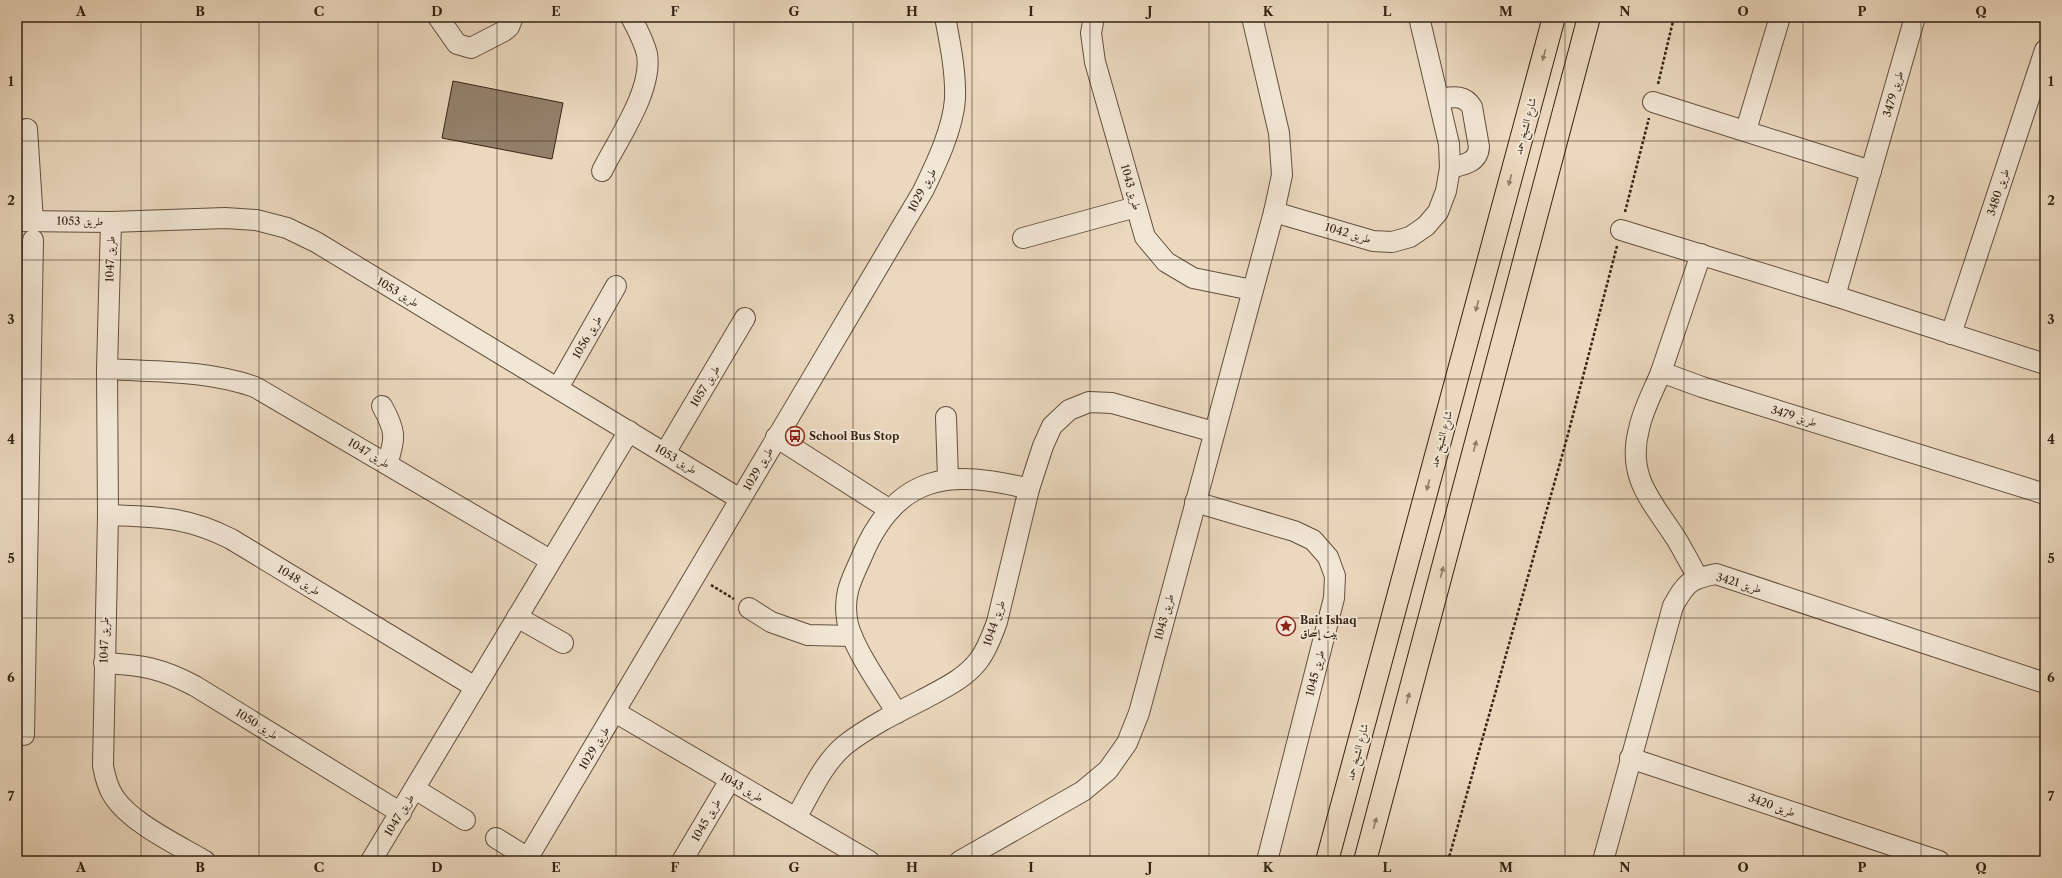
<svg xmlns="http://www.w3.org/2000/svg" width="2062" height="878" viewBox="0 0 2062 878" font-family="'Libre Caslon Text',Amiri,serif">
  <rect width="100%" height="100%" fill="#ebd8be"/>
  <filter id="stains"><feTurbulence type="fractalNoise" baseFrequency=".005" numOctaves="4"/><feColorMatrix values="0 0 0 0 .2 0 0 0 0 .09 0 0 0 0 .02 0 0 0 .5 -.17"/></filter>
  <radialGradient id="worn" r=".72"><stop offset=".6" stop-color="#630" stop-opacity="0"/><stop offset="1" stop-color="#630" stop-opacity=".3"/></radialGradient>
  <path fill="#94816c" stroke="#352313" d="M453,81L563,103L552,159L442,138Z"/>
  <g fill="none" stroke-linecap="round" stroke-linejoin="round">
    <g stroke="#62503e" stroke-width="22">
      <g id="minor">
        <path d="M438,17L457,44L471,48L504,31L509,27L513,17"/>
        <path d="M1094,17L1091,33L1095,62L1145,237L1166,262L1193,278L1252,290"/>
        <path d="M1439,99C1453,97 1464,94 1472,107L1479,147C1478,163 1463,165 1450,168"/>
        <path d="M1653,102L1871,171"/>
        <path d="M27,129L33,221"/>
        <path d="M1746,130L1780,17"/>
        <path d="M602,171C618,139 653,90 647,54C644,41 637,29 631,17"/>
        <path d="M1274,212L1373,241L1392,242L1410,237L1426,226L1438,212L1446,191L1450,168L1449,144L1419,17"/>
        <path d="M17,221L111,222L225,218L256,220L287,228L316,242L740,499"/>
        <path d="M111,222L107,369L108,515L103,766C105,777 108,788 114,797C131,823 178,845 205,861"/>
        <path d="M1621,230L1835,296L2045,364"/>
        <path d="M1023,238L1136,207"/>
        <path d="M1701,254L1661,372L1702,387L2045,494"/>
        <path d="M1835,296L1915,17"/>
        <path d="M1951,334L2045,50"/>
        <path d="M107,369C157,372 207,370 255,387L550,560"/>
        <path d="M1661,372C1654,390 1643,409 1639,429C1626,478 1653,502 1677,540C1684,552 1691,565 1698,578"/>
        <path d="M558,388L616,286"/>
        <path d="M382,406C396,431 396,438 387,464"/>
        <path d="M946,417L948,479"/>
        <path d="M776,437L890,510"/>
        <path d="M665,453L745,318"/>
        <path d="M1195,502L1294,531L1313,540L1328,557L1335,576L1334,598L1267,861"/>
        <path d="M108,515C157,517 185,516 231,539L475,687"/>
        <path d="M749,608L771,622L808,635L852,636"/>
        <path d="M517,617L563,643"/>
        <path d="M104,663C142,665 161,668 195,686L401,813"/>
        <path d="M615,712L869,861"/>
        <path d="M897,713C883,690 850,644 847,619C843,593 852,579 862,556C897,473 951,469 1029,489"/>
        <path d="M24,735L33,240"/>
        <path d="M1630,758L1939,861"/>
        <path d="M415,789L465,820"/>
        <path d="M796,818C810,794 823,763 845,745C868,727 896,713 922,700C942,689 965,679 979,660C988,648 992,635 997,622L1029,489L1043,446L1052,426L1069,410L1089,402L1112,403L1214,432"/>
        <path d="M496,838L528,858"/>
        <path d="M371,861L629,431"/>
        <path d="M526,861L923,191C936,164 953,129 955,99C956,72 950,43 945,17"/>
        <path d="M682,861L730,780"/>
        <path d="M960,861L1083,791L1108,770L1127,743L1139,713L1274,212L1282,175L1279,133L1252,17"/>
        <path d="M1603,861L1673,606C1686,583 1689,579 1716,574L2045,683"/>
      </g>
    </g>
    <g stroke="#352313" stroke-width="24">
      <g id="major">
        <path d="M1327,861L1554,17"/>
        <path d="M1365,861L1589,17"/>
      </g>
    </g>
    <g stroke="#352313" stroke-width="2.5" stroke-dasharray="3 2" stroke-linecap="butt">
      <path d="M1658,84L1674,17"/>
      <path d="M1625,212L1649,118"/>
      <path d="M711,585L734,599"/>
      <path d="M1448,861L1567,438L1617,246"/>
    </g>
    <use href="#minor" stroke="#f2e6d5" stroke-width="20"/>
    <use href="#major" stroke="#ebd8be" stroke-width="22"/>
  </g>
  <defs><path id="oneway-solid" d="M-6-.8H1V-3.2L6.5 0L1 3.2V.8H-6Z"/></defs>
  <g fill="#907e68">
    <use href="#oneway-solid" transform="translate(1544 55) rotate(105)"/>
    <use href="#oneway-solid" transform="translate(1510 180) rotate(105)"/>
    <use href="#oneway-solid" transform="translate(1477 306) rotate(105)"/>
    <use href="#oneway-solid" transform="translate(1475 446) rotate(-75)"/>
    <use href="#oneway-solid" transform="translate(1428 485) rotate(105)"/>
    <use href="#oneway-solid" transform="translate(1442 572) rotate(-75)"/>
    <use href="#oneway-solid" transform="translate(1408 698) rotate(-75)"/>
    <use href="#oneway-solid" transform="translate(1375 823) rotate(-75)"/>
  </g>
  <path fill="none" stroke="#352313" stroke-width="1" stroke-opacity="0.55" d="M141,17V861M259,17V861M378,17V861M497,17V861M616,17V861M734,17V861M853,17V861M972,17V861M1090,17V861M1209,17V861M1328,17V861M1446,17V861M1565,17V861M1684,17V861M1803,17V861M1921,17V861M17,141H2045M17,260H2045M17,379H2045M17,499H2045M17,618H2045M17,737H2045"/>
  <defs>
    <g id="bus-ring" transform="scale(1)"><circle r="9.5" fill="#f2e6d5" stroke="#8f2418" stroke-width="1.5"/><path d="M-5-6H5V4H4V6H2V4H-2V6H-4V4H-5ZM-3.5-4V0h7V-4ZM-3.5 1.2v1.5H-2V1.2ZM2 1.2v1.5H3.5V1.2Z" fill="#8f2418"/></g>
    <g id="sight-ring" transform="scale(1)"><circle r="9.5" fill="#f2e6d5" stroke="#8f2418" stroke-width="1.5"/><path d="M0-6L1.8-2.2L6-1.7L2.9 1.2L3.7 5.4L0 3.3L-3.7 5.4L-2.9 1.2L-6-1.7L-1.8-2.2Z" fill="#8f2418"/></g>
  </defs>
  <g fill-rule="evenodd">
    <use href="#bus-ring" x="795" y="436"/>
    <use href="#sight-ring" x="1286" y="626"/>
  </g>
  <g text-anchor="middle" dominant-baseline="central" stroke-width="4" stroke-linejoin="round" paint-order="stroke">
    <g font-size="11" fill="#352313" stroke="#f2e6d5">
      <text transform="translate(1893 94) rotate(-74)">طريق 3479</text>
      <text transform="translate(1525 126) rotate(-75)">شارع الشيخ حمد</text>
      <text transform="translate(1131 187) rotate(74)">طريق 1043</text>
      <text transform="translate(922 190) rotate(-62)">طريق 1029</text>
      <text transform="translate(1998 192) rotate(-72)">طريق 3480</text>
      <text transform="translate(80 221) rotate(1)">طريق 1053</text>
      <text transform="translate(1348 233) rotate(16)">طريق 1042</text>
      <text transform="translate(110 259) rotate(-88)">طريق 1047</text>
      <text transform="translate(398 292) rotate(31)">طريق 1053</text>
      <text transform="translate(587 337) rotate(-60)">طريق 1056</text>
      <text transform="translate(705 386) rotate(-59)">طريق 1057</text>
      <text transform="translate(1794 416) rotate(17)">طريق 3479</text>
      <text transform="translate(1441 439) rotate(-75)">شارع الشيخ حمد</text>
      <text transform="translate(369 453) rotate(31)">طريق 1047</text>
      <text transform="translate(676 459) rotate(31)">طريق 1053</text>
      <text transform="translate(758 469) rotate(-60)">طريق 1029</text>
      <text transform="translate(299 580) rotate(31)">طريق 1048</text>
      <text transform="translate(1739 583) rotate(16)">طريق 3421</text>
      <text transform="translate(1164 617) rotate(-75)">طريق 1043</text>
      <text transform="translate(994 623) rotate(-72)">طريق 1044</text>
      <text transform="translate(104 640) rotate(-89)">طريق 1047</text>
      <text transform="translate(1315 673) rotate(-76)">طريق 1045</text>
      <text transform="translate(257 724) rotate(32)">طريق 1050</text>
      <text transform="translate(594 748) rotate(-59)">طريق 1029</text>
      <text transform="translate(1357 752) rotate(-75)">شارع الشيخ حمد</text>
      <text transform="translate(742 787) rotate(30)">طريق 1043</text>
      <text transform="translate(1772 805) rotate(19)">طريق 3420</text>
      <text transform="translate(399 815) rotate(-59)">طريق 1047</text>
      <text transform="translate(706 820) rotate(-60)">طريق 1045</text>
    </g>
    <g font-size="11" font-weight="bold" fill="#352313" stroke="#f2e6d5" text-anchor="start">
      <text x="809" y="436">School Bus Stop</text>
      <text x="1300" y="620">Bait Ishaq<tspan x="1300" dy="13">بيت إسحاق</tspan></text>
    </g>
  </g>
  <rect width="2062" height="878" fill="none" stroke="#ebd8be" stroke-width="44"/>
  <rect x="22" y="22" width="2018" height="834" fill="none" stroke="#352313" stroke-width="1.5"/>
  <g font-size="13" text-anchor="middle" font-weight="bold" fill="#352313">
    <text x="81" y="16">A</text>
    <text x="200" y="16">B</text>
    <text x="319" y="16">C</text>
    <text x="437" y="16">D</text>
    <text x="556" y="16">E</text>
    <text x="675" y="16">F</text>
    <text x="794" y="16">G</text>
    <text x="912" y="16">H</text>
    <text x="1031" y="16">I</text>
    <text x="1150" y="16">J</text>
    <text x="1268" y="16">K</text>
    <text x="1387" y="16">L</text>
    <text x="1506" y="16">M</text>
    <text x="1625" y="16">N</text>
    <text x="1743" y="16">O</text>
    <text x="1862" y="16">P</text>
    <text x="1981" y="16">Q</text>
    <text x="11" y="86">1</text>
    <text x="2051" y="86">1</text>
    <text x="11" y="205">2</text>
    <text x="2051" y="205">2</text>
    <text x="11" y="324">3</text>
    <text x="2051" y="324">3</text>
    <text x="11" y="444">4</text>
    <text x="2051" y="444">4</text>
    <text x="11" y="563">5</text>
    <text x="2051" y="563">5</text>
    <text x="11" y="682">6</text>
    <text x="2051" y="682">6</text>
    <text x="11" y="801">7</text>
    <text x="2051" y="801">7</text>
    <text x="81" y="872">A</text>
    <text x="200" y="872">B</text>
    <text x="319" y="872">C</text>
    <text x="437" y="872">D</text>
    <text x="556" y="872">E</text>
    <text x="675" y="872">F</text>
    <text x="794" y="872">G</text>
    <text x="912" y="872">H</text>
    <text x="1031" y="872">I</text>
    <text x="1150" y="872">J</text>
    <text x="1268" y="872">K</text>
    <text x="1387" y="872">L</text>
    <text x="1506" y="872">M</text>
    <text x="1625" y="872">N</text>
    <text x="1743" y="872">O</text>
    <text x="1862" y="872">P</text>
    <text x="1981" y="872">Q</text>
  </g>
  <rect width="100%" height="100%" filter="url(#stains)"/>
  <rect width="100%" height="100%" fill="url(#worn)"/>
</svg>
